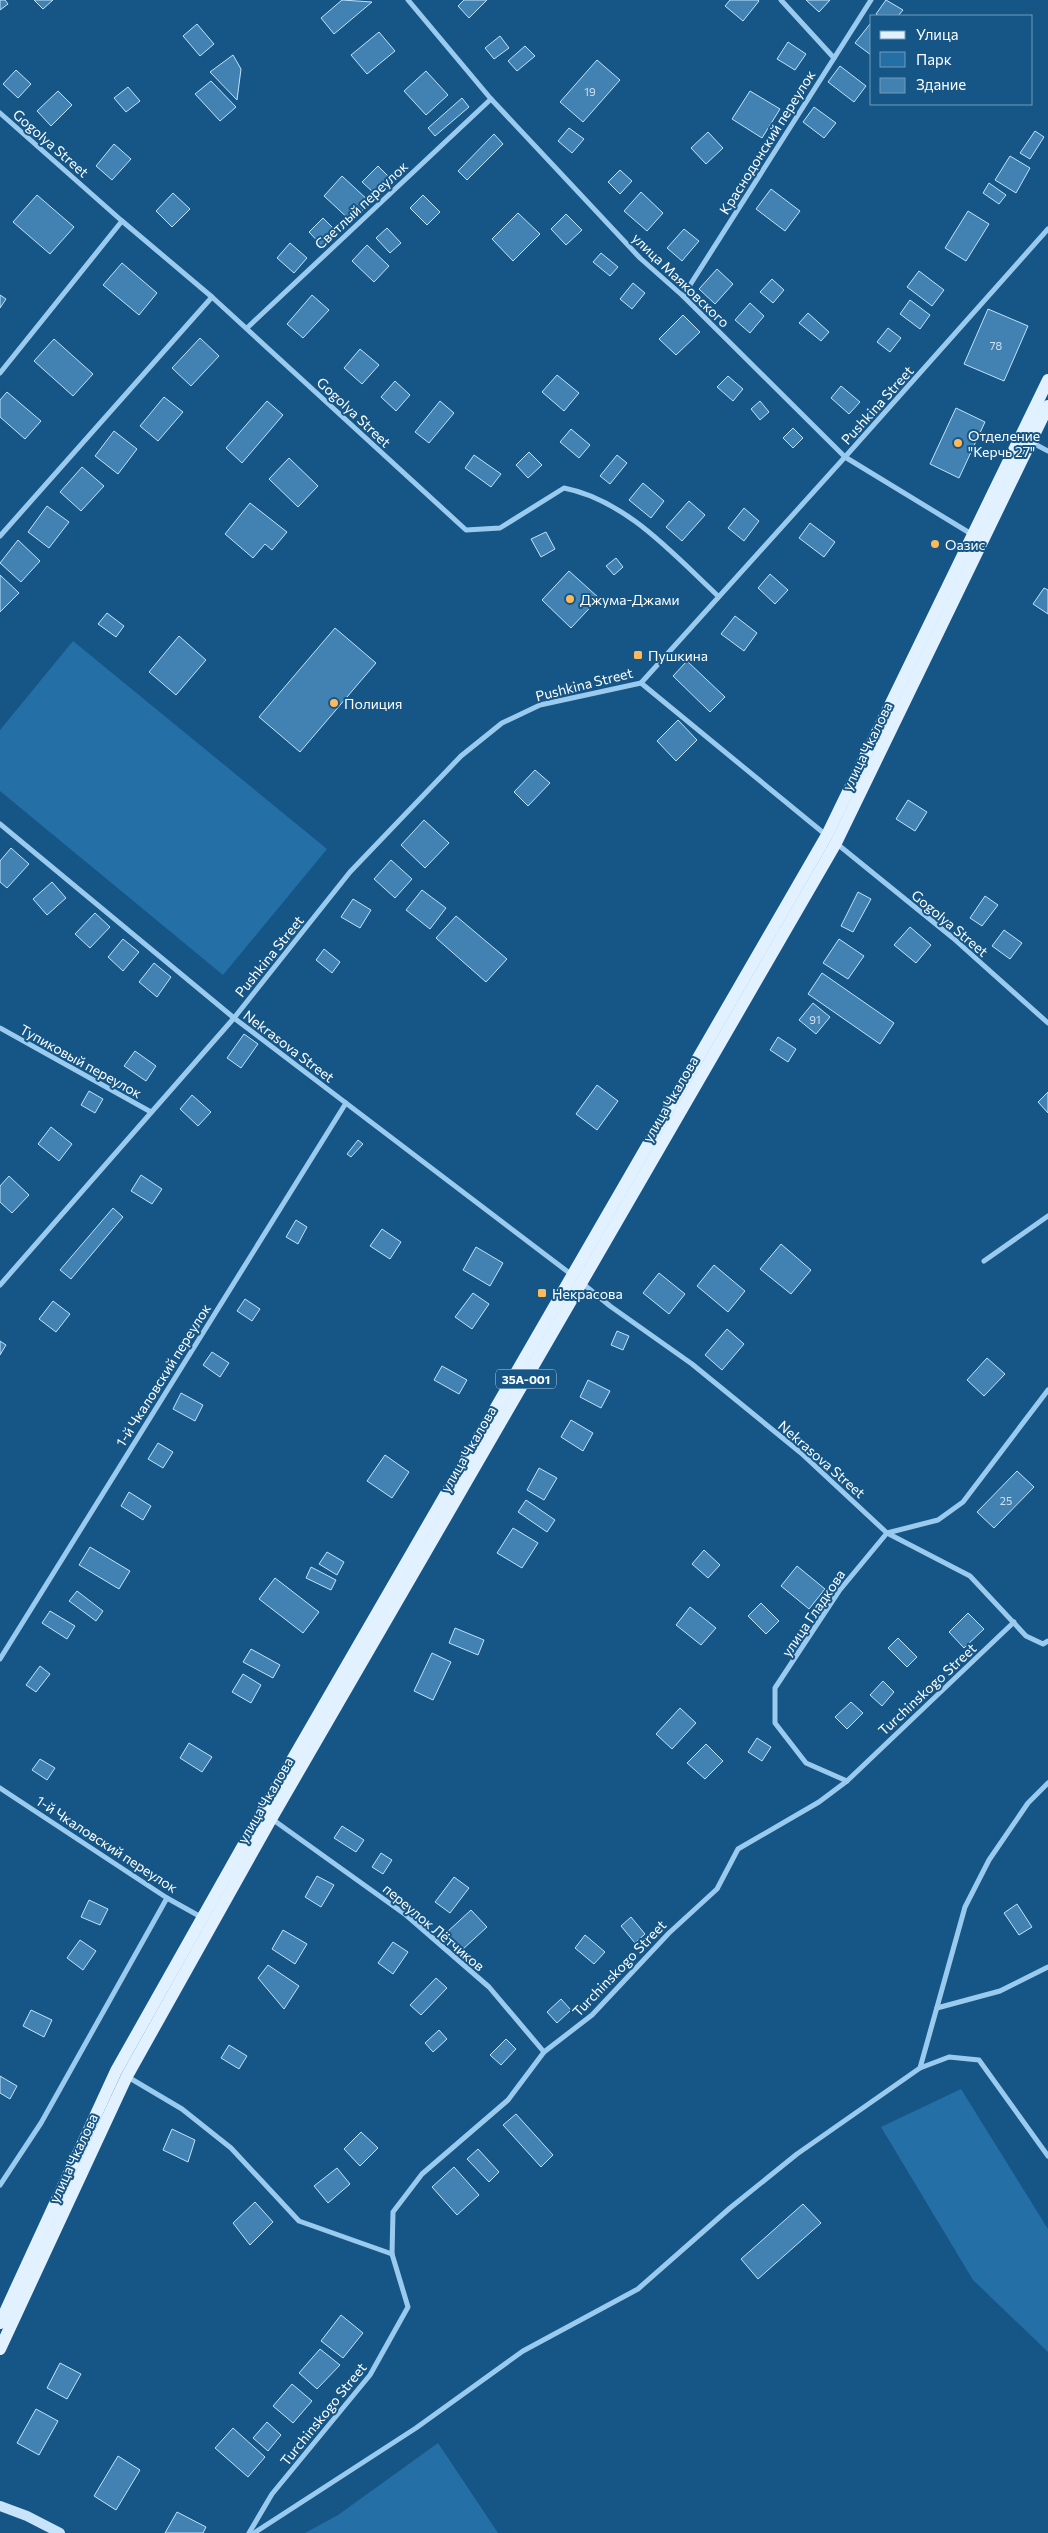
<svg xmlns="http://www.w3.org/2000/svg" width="1048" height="2533" viewBox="0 0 1048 2533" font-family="Commissioner,sans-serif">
  <rect width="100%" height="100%" fill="#155687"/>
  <g fill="#246fa5">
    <path d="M73,641L327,849L223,975L0,791V730Z"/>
    <path d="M961,2089L1048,2229V2352L973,2280L881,2127Z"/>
    <path d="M438,2443L498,2533H305L338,2515Z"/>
  </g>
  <g fill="#4282b2" stroke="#c0e2fb">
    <path d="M0,0H5L8,4L0,10Z"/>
    <path d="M34,0H53L43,9Z"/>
    <path d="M342,0L372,2L334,34L321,18Z"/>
    <path d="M464,0H487L469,18L458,6Z"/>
    <path d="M730,0H758L759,1L743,21L725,6Z"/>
    <path d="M806,0H830L819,12Z"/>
    <path d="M886,0L903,10L898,16H879L876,14Z"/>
    <path d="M197,24L214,44L200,56L183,36Z"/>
    <path d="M870,24L872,25L871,55L855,43Z"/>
    <path d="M379,32L395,51L367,74L351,55Z"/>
    <path d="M500,36L509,48L494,59L485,48Z"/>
    <path d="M788,42L806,54L795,70L777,59Z"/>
    <path d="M525,46L535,56L517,71L508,61Z"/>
    <path d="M233,55L241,69L237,100L210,72Z"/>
    <path d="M597,60L620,80L583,122L560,102Z"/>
    <path d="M840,66L866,86L854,102L828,82Z"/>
    <path d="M16,70L31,84L18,98L3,84Z"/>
    <path d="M426,71L448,95L426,115L404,91Z"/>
    <path d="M211,81L236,107L220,121L195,94Z"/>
    <path d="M128,87L140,101L126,112L114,98Z"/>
    <path d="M58,91L72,105L51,126L37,111Z"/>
    <path d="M750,91L780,109L762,138L732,119Z"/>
    <path d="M462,98L469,107L435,136L428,128Z"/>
    <path d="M814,107L836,123L824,138L803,122Z"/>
    <path d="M569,128L584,139L572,153L558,141Z"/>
    <path d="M1035,131L1044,137L1030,159L1020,153Z"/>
    <path d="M708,132L723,148L706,164L691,148Z"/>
    <path d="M494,134L503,144L467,180L458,171Z"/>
    <path d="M114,144L131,159L112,180L96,166Z"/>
    <path d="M1010,156L1030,168L1016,193L995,180Z"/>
    <path d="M378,166L389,177L374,193L362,182Z"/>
    <path d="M620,170L632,181L620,194L608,182Z"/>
    <path d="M342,176L370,202L352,222L324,196Z"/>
    <path d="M989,183L1006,195L999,204L983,193Z"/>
    <path d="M771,189L800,211L785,231L756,209Z"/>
    <path d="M641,192L663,213L647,231L624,211Z"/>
    <path d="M173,193L190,209L172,227L156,211Z"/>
    <path d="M37,195L74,227L50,254L13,222Z"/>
    <path d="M423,195L440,212L427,225L410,208Z"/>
    <path d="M968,211L989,224L966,261L945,248Z"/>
    <path d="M518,213L540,234L513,261L492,239Z"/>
    <path d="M566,214L582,230L566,245L551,229Z"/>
    <path d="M323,218L338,233L323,247L309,232Z"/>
    <path d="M387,228L401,243L390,253L376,238Z"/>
    <path d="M684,229L699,241L682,261L667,248Z"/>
    <path d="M290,243L307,258L294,273L277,258Z"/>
    <path d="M367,245L389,266L374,282L352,261Z"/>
    <path d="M601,253L618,267L610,276L593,262Z"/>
    <path d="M122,263L157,293L139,315L103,285Z"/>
    <path d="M717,269L733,284L715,304L699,289Z"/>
    <path d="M919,271L944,290L932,306L907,287Z"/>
    <path d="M772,279L784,290L773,303L760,292Z"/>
    <path d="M633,283L645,293L632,309L620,299Z"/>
    <path d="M0,295L6,299L0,308Z"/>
    <path d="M312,295L329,310L303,338L287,324Z"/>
    <path d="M910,300L930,315L920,329L900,314Z"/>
    <path d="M750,303L764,316L750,333L735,320Z"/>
    <path d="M988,309L1028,326L1004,381L964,364Z"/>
    <path d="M808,313L829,332L821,341L799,323Z"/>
    <path d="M683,315L700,332L676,355L659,339Z"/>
    <path d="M888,328L901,338L890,352L877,342Z"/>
    <path d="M200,338L219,356L191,386L172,368Z"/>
    <path d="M54,339L93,374L73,396L34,361Z"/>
    <path d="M360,349L379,365L362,384L344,368Z"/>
    <path d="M557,375L579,393L564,411L542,392Z"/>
    <path d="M728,376L743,389L733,401L717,387Z"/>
    <path d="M395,381L410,395L396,411L381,397Z"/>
    <path d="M841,386L860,402L849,414L831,398Z"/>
    <path d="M7,392L41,421L25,439L0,417V400Z"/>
    <path d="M164,397L183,412L158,441L140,426Z"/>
    <path d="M267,401L283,415L242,463L226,448Z"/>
    <path d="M440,401L454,413L429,443L415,432Z"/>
    <path d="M760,401L769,412L760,420L751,409Z"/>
    <path d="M956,408L985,422L959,478L930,464Z"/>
    <path d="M793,428L803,438L793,448L783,438Z"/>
    <path d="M571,429L590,445L579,458L560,442Z"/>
    <path d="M114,431L137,449L118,474L95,456Z"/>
    <path d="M529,452L542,465L528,478L516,465Z"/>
    <path d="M474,455L501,474L491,487L465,468Z"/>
    <path d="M617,455L627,463L610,484L600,476Z"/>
    <path d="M289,458L318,486L298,507L269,479Z"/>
    <path d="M82,467L104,486L81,511L60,492Z"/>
    <path d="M643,483L664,501L651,518L629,500Z"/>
    <path d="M689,501L705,515L682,541L666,527Z"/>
    <path d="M250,503L287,532L272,550L265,544L253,558L225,534Z"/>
    <path d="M47,506L69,522L49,548L28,532Z"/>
    <path d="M744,508L759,521L744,541L728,528Z"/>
    <path d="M810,523L835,542L824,557L799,538Z"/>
    <path d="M546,532L555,549L541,557L531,539Z"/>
    <path d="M18,540L40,561L21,582L0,563Z"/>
    <path d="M616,558L623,567L614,575L606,566Z"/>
    <path d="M569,571L599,598L571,628L542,600Z"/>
    <path d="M770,574L788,590L775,604L758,588Z"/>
    <path d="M0,575L19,593L0,612Z"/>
    <path d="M1044,588L1048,590V614L1033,604Z"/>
    <path d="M107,613L124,626L116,637L98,624Z"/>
    <path d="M735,616L757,633L744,651L721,634Z"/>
    <path d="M335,628L376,663L300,752L259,717Z"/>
    <path d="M179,636L206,660L176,695L149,672Z"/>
    <path d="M687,661L725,697L710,712L673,676Z"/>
    <path d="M678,720L697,740L676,761L657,741Z"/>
    <path d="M535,770L550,783L528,806L514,792Z"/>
    <path d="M908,800L927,812L915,831L896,819Z"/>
    <path d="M424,820L449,843L425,868L401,845Z"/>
    <path d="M11,848L29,864L7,888L0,882V861Z"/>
    <path d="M391,860L412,879L395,898L374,879Z"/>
    <path d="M52,882L66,898L47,915L33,899Z"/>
    <path d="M422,890L446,908L430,929L406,910Z"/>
    <path d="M858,892L871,899L853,932L841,926Z"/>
    <path d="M985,896L998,905L982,926L970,918Z"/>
    <path d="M353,899L371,910L360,928L341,917Z"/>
    <path d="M95,913L110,927L90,948L75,934Z"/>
    <path d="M456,916L507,959L486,982L436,938Z"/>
    <path d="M910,927L931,945L916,963L894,945Z"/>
    <path d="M1004,930L1022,943L1010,959L992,946Z"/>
    <path d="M123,939L139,952L123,971L108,957Z"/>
    <path d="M839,939L864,956L848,979L823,963Z"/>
    <path d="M324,949L340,962L332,973L316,960Z"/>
    <path d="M154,963L171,977L157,997L139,982Z"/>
    <path d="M822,973L894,1023L880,1044L808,994Z"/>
    <path d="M813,1003L830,1017L816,1034L799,1020Z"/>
    <path d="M244,1034L258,1044L241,1068L227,1058Z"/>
    <path d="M778,1037L796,1049L788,1062L770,1050Z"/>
    <path d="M135,1051L156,1066L146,1081L124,1066Z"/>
    <path d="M597,1085L618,1101L597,1130L576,1114Z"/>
    <path d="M89,1091L103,1099L95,1113L81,1105Z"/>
    <path d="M1048,1092V1113L1038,1102Z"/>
    <path d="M192,1095L211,1112L198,1126L180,1109Z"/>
    <path d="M51,1127L72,1144L59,1161L38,1144Z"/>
    <path d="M358,1140L363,1144L351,1157L347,1154Z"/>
    <path d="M141,1175L162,1189L152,1204L131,1191Z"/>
    <path d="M9,1176L29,1195L12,1213L0,1202V1186Z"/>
    <path d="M113,1208L123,1217L71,1279L60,1270Z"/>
    <path d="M296,1220L307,1227L298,1244L286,1237Z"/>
    <path d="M382,1229L401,1242L390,1259L370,1246Z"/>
    <path d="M781,1244L811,1270L791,1294L760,1269Z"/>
    <path d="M476,1247L503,1263L490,1286L463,1270Z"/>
    <path d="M714,1265L745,1291L728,1312L697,1286Z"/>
    <path d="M659,1273L685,1294L669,1314L643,1293Z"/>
    <path d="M473,1293L489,1304L472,1329L455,1317Z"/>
    <path d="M245,1299L260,1309L252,1321L237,1311Z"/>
    <path d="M53,1301L70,1314L56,1332L39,1319Z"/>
    <path d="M727,1329L744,1344L722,1370L705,1355Z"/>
    <path d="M617,1331L629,1336L623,1350L611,1345Z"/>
    <path d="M0,1341L6,1345L0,1355Z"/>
    <path d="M212,1352L229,1363L220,1377L203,1365Z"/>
    <path d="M987,1358L1005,1374L984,1396L967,1380Z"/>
    <path d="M442,1366L467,1380L459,1394L434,1380Z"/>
    <path d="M588,1380L610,1391L601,1408L580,1397Z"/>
    <path d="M181,1393L203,1405L195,1421L173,1409Z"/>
    <path d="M571,1420L593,1433L583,1451L561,1437Z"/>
    <path d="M158,1443L173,1452L163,1468L148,1459Z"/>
    <path d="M385,1455L409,1472L392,1498L367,1481Z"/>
    <path d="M539,1468L557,1478L544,1500L527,1490Z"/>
    <path d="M1017,1471L1034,1487L994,1528L977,1512Z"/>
    <path d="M129,1492L151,1506L143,1520L121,1506Z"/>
    <path d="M526,1500L555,1520L547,1532L518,1512Z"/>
    <path d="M513,1528L538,1543L522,1568L497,1553Z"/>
    <path d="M90,1547L130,1571L119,1589L79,1565Z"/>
    <path d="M704,1550L720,1565L708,1578L692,1564Z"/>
    <path d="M327,1552L344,1562L337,1575L319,1564Z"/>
    <path d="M797,1566L825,1589L809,1609L781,1586Z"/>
    <path d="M311,1567L336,1580L331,1590L306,1578Z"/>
    <path d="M275,1578L319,1612L303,1633L259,1599Z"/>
    <path d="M77,1591L103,1611L96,1621L69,1601Z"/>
    <path d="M761,1603L779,1621L766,1634L748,1616Z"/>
    <path d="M690,1607L716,1628L701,1645L676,1625Z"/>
    <path d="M50,1611L75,1626L67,1639L42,1623Z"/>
    <path d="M968,1613L984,1629L964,1648L949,1632Z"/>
    <path d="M455,1628L484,1640L478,1655L449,1643Z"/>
    <path d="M898,1638L917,1657L907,1667L888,1648Z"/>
    <path d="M251,1649L280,1665L273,1678L243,1662Z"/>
    <path d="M432,1653L451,1662L433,1700L414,1691Z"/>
    <path d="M40,1666L50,1674L36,1692L26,1685Z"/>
    <path d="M243,1674L261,1685L251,1703L232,1692Z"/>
    <path d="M883,1681L894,1692L882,1706L870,1695Z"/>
    <path d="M851,1702L863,1713L847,1729L835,1717Z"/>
    <path d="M680,1708L696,1723L672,1749L656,1734Z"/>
    <path d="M757,1738L771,1747L762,1761L748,1752Z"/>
    <path d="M189,1743L212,1757L202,1772L180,1758Z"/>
    <path d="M706,1744L723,1761L705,1779L687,1763Z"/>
    <path d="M40,1759L55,1768L47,1780L32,1770Z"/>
    <path d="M342,1826L364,1840L356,1852L334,1838Z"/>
    <path d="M381,1853L392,1860L383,1874L372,1867Z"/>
    <path d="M317,1876L334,1885L321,1907L305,1897Z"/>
    <path d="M454,1877L469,1888L450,1913L435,1902Z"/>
    <path d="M89,1900L108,1909L100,1925L81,1917Z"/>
    <path d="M1017,1904L1032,1927L1019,1935L1004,1913Z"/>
    <path d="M471,1910L487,1927L462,1950L446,1933Z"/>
    <path d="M631,1917L645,1934L635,1943L621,1926Z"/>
    <path d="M283,1930L307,1944L295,1964L272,1949Z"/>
    <path d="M585,1935L605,1952L594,1964L575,1948Z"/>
    <path d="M80,1940L96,1951L83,1970L67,1958Z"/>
    <path d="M393,1942L408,1952L393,1974L378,1963Z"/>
    <path d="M268,1965L299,1986L284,2009L258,1978Z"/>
    <path d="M436,1978L447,1988L421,2015L410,2005Z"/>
    <path d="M561,1999L571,2010L557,2023L547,2012Z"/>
    <path d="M31,2010L52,2020L44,2037L23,2026Z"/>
    <path d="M439,2030L447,2039L433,2052L425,2043Z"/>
    <path d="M506,2039L516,2049L501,2065L490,2055Z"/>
    <path d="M229,2045L247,2056L239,2069L221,2058Z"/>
    <path d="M0,2076L17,2086L10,2099L0,2093Z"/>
    <path d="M516,2114L553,2155L541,2167L503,2125Z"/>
    <path d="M172,2129L195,2140L188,2162L163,2150Z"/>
    <path d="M361,2132L378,2148L360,2166L344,2149Z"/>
    <path d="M478,2149L499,2172L489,2182L467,2159Z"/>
    <path d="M454,2167L479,2195L457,2215L432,2187Z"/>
    <path d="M337,2168L350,2184L328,2203L314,2186Z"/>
    <path d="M255,2202L273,2222L250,2245L233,2223Z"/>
    <path d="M803,2204L821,2223L758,2279L741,2259Z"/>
    <path d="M341,2315L363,2333L343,2358L321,2341Z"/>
    <path d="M320,2349L340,2365L317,2389L299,2373Z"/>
    <path d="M60,2363L81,2374L67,2399L47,2388Z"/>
    <path d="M292,2384L312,2401L293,2423L273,2406Z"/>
    <path d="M36,2409L58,2421L39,2455L17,2443Z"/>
    <path d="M267,2422L281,2435L268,2451L253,2438Z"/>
    <path d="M233,2428L265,2457L248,2477L215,2448Z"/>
    <path d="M118,2456L140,2470L116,2510L94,2496Z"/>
    <path d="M177,2512L206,2527L203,2533H165Z"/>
  </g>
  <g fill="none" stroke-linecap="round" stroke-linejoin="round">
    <g stroke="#9acbef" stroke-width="5">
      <path d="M408,0L491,99L640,258L683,296L845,457L973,535"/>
      <path d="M781,0L834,58"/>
      <path d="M0,113L122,221L212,297L466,530L500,528L564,488C626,500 673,554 718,596"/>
      <path d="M683,296L871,0"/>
      <path d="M247,328L491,99"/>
      <path d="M0,373L122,221"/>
      <path d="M1031,442L1048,451"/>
      <path d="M0,536L212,297"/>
      <path d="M641,683L826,835"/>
      <path d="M0,824L234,1018L572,1275"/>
      <path d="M836,843L953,938L1048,1023"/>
      <path d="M0,1028L151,1112"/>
      <path d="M984,1261L1048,1216"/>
      <path d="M582,1283L610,1306L692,1364L801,1453L887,1533L970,1576L1026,1636L1043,1644L1048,1641"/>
      <path d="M0,1285L234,1018L350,872L461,756L502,723L540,705L641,683L845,457L1048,229"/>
      <path d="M0,1659L346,1103"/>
      <path d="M847,1781L806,1763L775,1723V1688L839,1591L887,1533L938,1520L963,1502L1048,1390"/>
      <path d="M0,1788L167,1898L201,1917"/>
      <path d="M272,1819L406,1915L489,1987L544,2052"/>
      <path d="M937,2008L1000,1991L1048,1967"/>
      <path d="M920,2068L949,2057L979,2060L1048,2156"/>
      <path d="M128,2077L182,2109L231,2148L299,2221L392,2254"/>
      <path d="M0,2185L41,2123L167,1898"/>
      <path d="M249,2533L272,2494L370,2375L408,2307L392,2254L393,2212L422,2174L508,2100L544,2052L592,2015L669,1933L717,1889L738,1849L819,1802L847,1781L1014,1622"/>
      <path d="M254,2533L416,2428L523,2351L638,2289L730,2208L797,2154L920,2068L965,1907L989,1860L1028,1803L1048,1783"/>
    </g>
    <path stroke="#c8e4fa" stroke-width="10" d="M0,2506L27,2516L60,2533"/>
    <g stroke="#e2f1ff" stroke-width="12">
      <path d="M0,2323L116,2071L262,1812L827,835L1048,380"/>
      <path d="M0,2349L127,2076L271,1819L836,843L1048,406"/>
    </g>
  </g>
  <g fill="#ffb958" stroke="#155687" stroke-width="2">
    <circle cx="958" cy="443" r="5"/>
    <circle cx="935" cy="544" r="5"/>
    <circle cx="570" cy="599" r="5"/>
    <rect x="633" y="650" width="10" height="10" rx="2.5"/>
    <circle cx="334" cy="703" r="5"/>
    <rect x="537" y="1288" width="10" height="10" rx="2.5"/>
  </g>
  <g text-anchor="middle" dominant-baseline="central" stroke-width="4" stroke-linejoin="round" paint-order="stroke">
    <g font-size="11" fill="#d0e0ec">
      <text x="590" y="91">19</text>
      <text x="996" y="345">78</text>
      <text x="815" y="1019">91</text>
      <text x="1006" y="1500">25</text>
    </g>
    <rect fill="#155687" stroke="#b9ccdb" stroke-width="1" x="496" y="1369.5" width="60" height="19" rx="4"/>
    <g font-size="12" font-weight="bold" fill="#fff">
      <text x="526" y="1379">35А-001</text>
    </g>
    <g font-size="14" fill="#fff" stroke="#155687">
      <text transform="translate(767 142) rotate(-58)">Краснодонский переулок</text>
      <text transform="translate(51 143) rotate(41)">Gogolya Street</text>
      <text transform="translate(361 205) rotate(-43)">Светлый переулок</text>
      <text transform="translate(681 280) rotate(44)">улица Маяковского</text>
      <text transform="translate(877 405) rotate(-48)">Pushkina Street</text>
      <text transform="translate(354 412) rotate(43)">Gogolya Street</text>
      <text transform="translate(584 684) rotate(-14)">Pushkina Street</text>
      <text transform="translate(867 746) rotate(-64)">улица Чкалова</text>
      <text transform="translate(950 923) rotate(40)">Gogolya Street</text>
      <text transform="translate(269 956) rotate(-51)">Pushkina Street</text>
      <text transform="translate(289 1046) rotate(37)">Nekrasova Street</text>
      <text transform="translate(81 1061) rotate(29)">Тупиковый переулок</text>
      <text transform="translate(670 1099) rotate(-60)">улица Чкалова</text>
      <text transform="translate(163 1375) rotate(-58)">1-й Чкаловский переулок</text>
      <text transform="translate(468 1449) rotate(-60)">улица Чкалова</text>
      <text transform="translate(822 1459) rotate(41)">Nekrasova Street</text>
      <text transform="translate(813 1613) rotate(-56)">улица Гладкова</text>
      <text transform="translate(927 1689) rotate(-43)">Turchinskogo Street</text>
      <text transform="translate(265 1800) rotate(-60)">улица Чкалова</text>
      <text transform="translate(107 1844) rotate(33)">1-й Чкаловский переулок</text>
      <text transform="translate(434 1927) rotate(40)">переулок Лётчиков</text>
      <text transform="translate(619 1968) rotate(-46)">Turchinskogo Street</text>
      <text transform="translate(73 2158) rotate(-65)">улица Чкалова</text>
      <text transform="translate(323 2414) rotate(-51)">Turchinskogo Street</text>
    </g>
    <g font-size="14" fill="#fff" stroke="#155687" text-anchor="start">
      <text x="968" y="435">Отделение<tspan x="968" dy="16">"Керчь 27"</tspan></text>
      <text x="945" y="544">Оазис</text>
      <text x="580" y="599">Джума-Джами</text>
      <text x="648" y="655">Пушкина</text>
      <text x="344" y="703">Полиция</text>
      <text x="552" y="1293">Некрасова</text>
    </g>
  </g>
  <rect x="870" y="15" width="162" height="90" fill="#155687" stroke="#739ab7"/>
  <rect x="880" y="31" width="25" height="8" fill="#e2f1ff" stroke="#739ab7"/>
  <text x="916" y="40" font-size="15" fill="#ffffff">Улица</text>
  <rect x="880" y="52" width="25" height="15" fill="#246fa5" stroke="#739ab7"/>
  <text x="916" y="65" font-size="15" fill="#ffffff">Парк</text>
  <rect x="880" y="78" width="25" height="15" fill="#4282b2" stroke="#739ab7"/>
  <text x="916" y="90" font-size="15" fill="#ffffff">Здание</text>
</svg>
